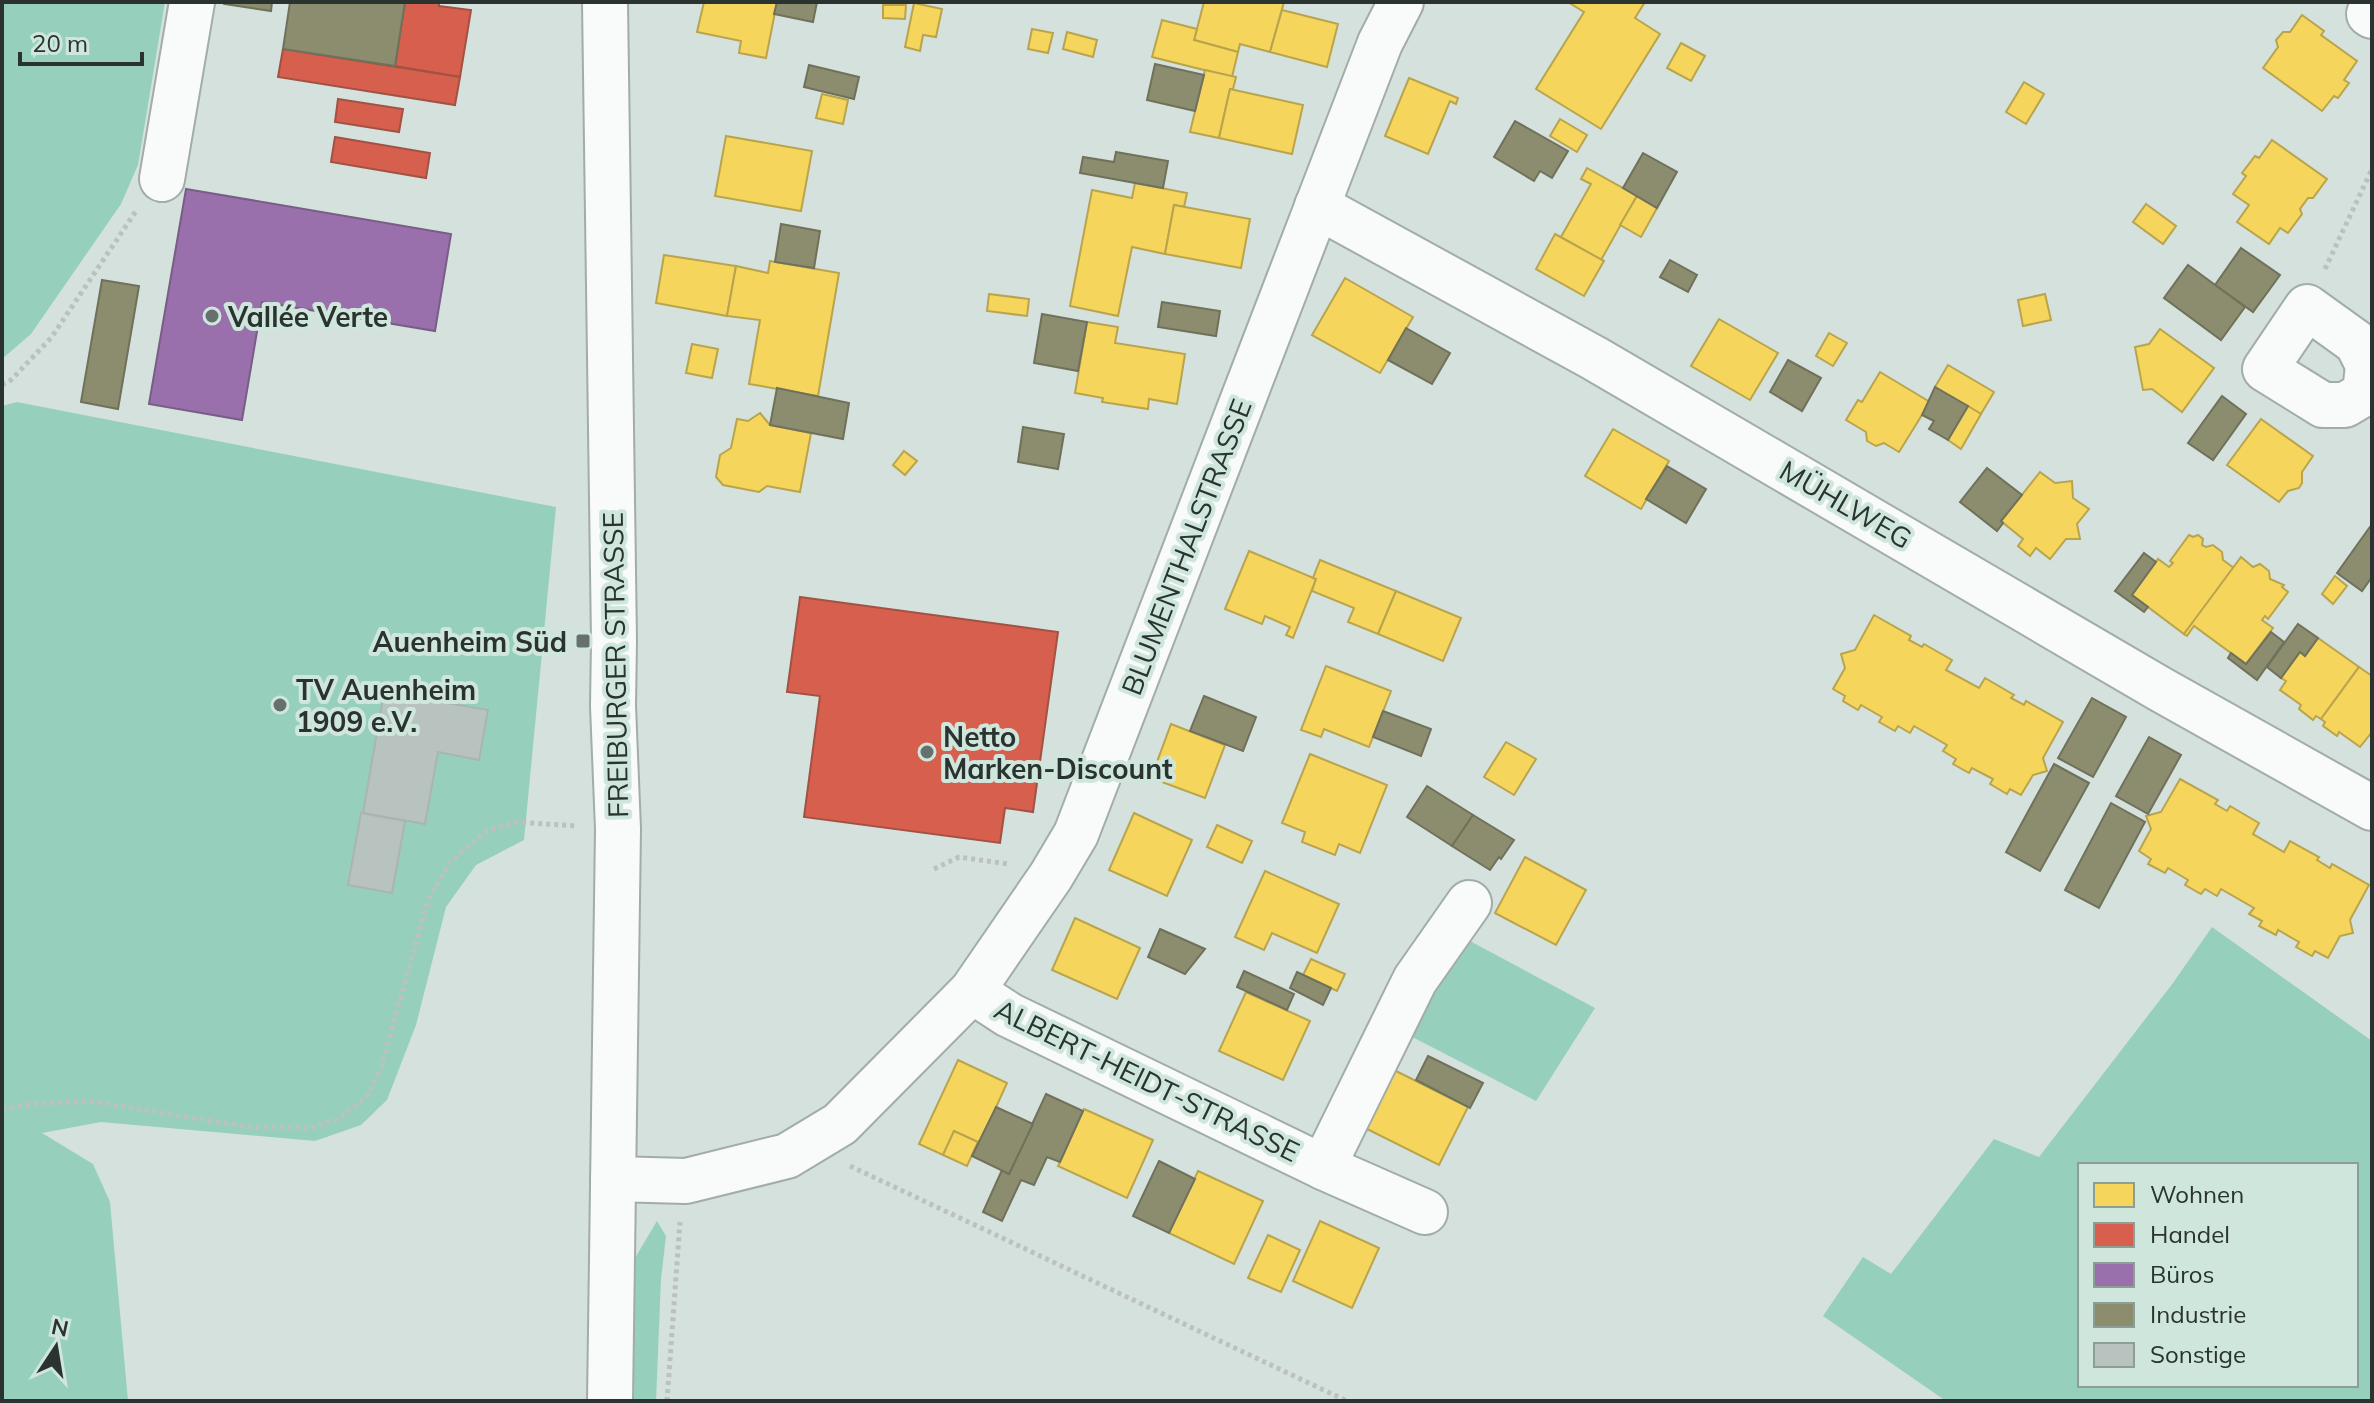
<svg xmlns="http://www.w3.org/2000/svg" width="2374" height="1403" viewBox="0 0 2374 1403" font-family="Mulish,sans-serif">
  <rect width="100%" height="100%" fill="#d4e1dc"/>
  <g fill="#96d0bd" fill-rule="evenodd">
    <path d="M2,2H165L138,165L121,204L31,334L2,359Z"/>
    <path d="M17,402L556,507L524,840L476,865L446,907L416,1025L387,1100L361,1125L315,1141L101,1122L42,1133L93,1164L110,1202L128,1401H2V406Z"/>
    <path d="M2212,927L2372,1041V1401H1946L1823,1316L1863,1257L1891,1274L1994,1139L2039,1157L2173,983ZM2080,1165H2356V1385H2080Z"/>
    <path d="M1455,933L1595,1008L1536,1101L1393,1027Z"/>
    <path d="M657,1221L666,1236L661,1279L656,1401H628L632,1263Z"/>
  </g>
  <g fill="#f6d55c" stroke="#b9a44e" stroke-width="2">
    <path d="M704,2H777L766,58L739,53L741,41L697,32Z"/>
    <path d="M1204,2H1284L1270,52L1240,44L1238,52L1194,40Z"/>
    <path d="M1568,2H1645L1635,18L1660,34L1601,129L1536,89L1584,12Z"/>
    <path d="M914,3L942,9L936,37L923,35L920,51L905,47Z"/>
    <path d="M883,5H906L905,19L883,18Z"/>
    <path d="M1282,10L1338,24L1327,67L1270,52Z"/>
    <path d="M2302,15L2324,31L2321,35L2357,61L2344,80L2349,83L2338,98L2334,96L2322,111L2263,68L2278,47L2276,40L2283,32H2290Z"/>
    <path d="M1162,20L1197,29L1194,40L1238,52L1232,77L1152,57Z"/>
    <path d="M1032,29L1053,33L1048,53L1028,49Z"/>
    <path d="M1067,32L1097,40L1093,57L1063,49Z"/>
    <path d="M1681,43L1705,56L1691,81L1667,68Z"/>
    <path d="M1205,70L1236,77L1233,89H1230L1219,138L1190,132Z"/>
    <path d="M1409,78L1458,98L1456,104L1450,101L1428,154L1385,136Z"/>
    <path d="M2024,82L2044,94L2026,124L2006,112Z"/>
    <path d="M1230,89L1303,105L1292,154L1219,138Z"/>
    <path d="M822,94L848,100L843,124L816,118Z"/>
    <path d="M1560,119L1587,135L1577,152L1550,136Z"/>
    <path d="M726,136L812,151L801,211L715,196Z"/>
    <path d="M2272,140L2327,179L2313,198H2308L2300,209L2302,214L2288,233L2280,228L2269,244L2237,222L2249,205L2233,194L2246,176L2242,173L2255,156L2259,158Z"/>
    <path d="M1587,168L1637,196L1601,260L1561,237L1591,184L1581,179Z"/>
    <path d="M1135,183L1187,193L1184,207L1174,205L1165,254L1132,247L1118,316L1070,306L1092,190L1132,198Z"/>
    <path d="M1637,196L1657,208L1641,237L1620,225Z"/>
    <path d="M2146,204L2176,226L2163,244L2133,222Z"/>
    <path d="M1174,205L1250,219L1241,268L1165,254Z"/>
    <path d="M1555,234L1604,261L1584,296L1536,269Z"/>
    <path d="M664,255L736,266L727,316L656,303Z"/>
    <path d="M770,261L839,273L818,396L749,384L760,320L727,316L736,266L768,273Z"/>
    <path d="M1345,278L1413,317L1380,373L1312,335Z"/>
    <path d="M989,294L1029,299L1027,316L987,311Z"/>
    <path d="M2045,294L2051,320L2023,326L2018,300Z"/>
    <path d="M1719,319L1778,353L1750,400L1691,366Z"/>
    <path d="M1087,322L1118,327L1115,343L1185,354L1177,404L1149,399L1148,409L1102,402L1103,398L1075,393Z"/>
    <path d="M2160,329L2214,368L2182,412L2152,389L2143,390L2135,347L2149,344Z"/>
    <path d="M1829,333L1847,343L1833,366L1816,356Z"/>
    <path d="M692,344L718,349L712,378L686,373Z"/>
    <path d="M1948,365L1994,392L1981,414L1935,387Z"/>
    <path d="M1880,372L1930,402L1899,452L1884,443L1876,446L1867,441L1866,432L1846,420L1858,400L1862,402Z"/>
    <path d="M1968,406L1981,414L1961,449L1948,440Z"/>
    <path d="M760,413L770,425L811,433L800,492L767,486L759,492L723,485L716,477L720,455L731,448L737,419L748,421Z"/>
    <path d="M2261,419L2313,456L2302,472V483L2299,488L2288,491L2279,502L2227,465Z"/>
    <path d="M1613,429L1669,461L1641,509L1585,476Z"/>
    <path d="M904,451L917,461L905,475L893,465Z"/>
    <path d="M2040,472L2055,483L2072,481L2073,498L2089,509L2077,524L2080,539H2066L2050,559L2036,548L2030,556L2018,546L2023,539L2001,521Z"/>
    <path d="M2189,535L2193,537L2198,535L2203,539L2202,545L2206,547L2213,545L2222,552L2223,560L2234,568L2184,634L2132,595L2158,559L2169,567L2173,563L2170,561Z"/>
    <path d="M1249,551L1316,579L1293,638L1286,635L1290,627L1265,616L1262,624L1225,609Z"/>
    <path d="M2241,557L2253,567L2260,564L2269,571L2270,579L2284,585L2282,587L2288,592L2268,619L2265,616L2262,620L2273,628L2246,664L2194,626L2187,636L2184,634Z"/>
    <path d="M1320,560L1396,591L1378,634L1348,622L1354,608L1312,591L1316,579L1313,578Z"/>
    <path d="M2335,576L2347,586L2333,604L2322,594Z"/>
    <path d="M1396,591L1461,618L1443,661L1378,634Z"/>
    <path d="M1874,615L1911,636L1909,640L1922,647L1924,644L1952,660L1946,670L1979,688L1985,678L2014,695L2011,698L2024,705L2026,701L2063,722L2043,758L2047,771L2033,775L2021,795L2010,789L2007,794L1990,784L1993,779L1972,768L1969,773L1953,764L1956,759L1943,751L1947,745L1914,726L1910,733L1898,726L1895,731L1879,722L1882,717L1861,705L1858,710L1843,701L1845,696L1833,689L1845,668L1841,654L1855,650Z"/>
    <path d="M2318,638L2359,667L2321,719L2316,716L2313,720L2299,709L2301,705L2280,690L2286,681L2281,678L2300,652L2305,656Z"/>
    <path d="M1326,666L1391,691L1369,747L1324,729L1321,737L1301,730Z"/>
    <path d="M2359,667L2372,676V732L2360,747L2339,732L2337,736L2323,726L2325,722L2321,719Z"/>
    <path d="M1171,724L1225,745L1205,798L1151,778Z"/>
    <path d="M1506,742L1536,759L1514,795L1484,777Z"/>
    <path d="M1310,754L1387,785L1360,853L1339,844L1335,855L1302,842L1305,832L1282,823Z"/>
    <path d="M2180,779L2218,800L2215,804L2227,811L2230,806L2259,823L2253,834L2284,852L2290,841L2319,857L2317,860L2330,868L2332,864L2369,885L2350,920L2353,933L2340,936L2328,958L2315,951L2312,956L2296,947L2299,942L2278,930L2276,935L2259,926L2262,921L2249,914L2254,908L2221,889L2217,896L2205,889L2201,894L2185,885L2188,880L2168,868L2165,873L2148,864L2151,859L2139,851L2151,829L2146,816L2161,812Z"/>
    <path d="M1134,813L1192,840L1167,896L1109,870Z"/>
    <path d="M1217,825L1252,841L1242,863L1207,847Z"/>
    <path d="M1525,857L1586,890L1556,945L1495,913Z"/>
    <path d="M1265,871L1339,904L1317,953L1272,933L1264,950L1235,937Z"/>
    <path d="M1075,918L1140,948L1117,999L1052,970Z"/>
    <path d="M1311,959L1345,974L1337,991L1303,975Z"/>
    <path d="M1246,992L1310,1021L1283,1080L1219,1051Z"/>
    <path d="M958,1060L1007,1083L980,1143L954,1131L943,1155L919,1144Z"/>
    <path d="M1384,1065L1468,1107L1439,1165L1355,1123Z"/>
    <path d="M1084,1109L1153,1140L1127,1198L1058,1166Z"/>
    <path d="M954,1131L978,1142L967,1166L943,1155Z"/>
    <path d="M1198,1171L1263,1201L1234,1264L1169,1233Z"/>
    <path d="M1320,1221L1379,1248L1352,1308L1293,1281Z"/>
    <path d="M1268,1235L1300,1250L1281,1292L1248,1278Z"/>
  </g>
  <g fill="#d6604d" stroke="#a25244" stroke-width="2">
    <path d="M405,2H439V6L471,10L460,77L395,66Z"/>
    <path d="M283,49L460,77L455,105L278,77Z"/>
    <path d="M338,99L403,109L399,132L335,122Z"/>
    <path d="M335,137L430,153L426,178L331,162Z"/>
    <path d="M800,597L1058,632L1033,812L1005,808L1000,843L804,817L820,696L787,692Z"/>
  </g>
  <path fill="#9970ab" stroke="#785e86" stroke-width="2" d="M186,189L451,234L435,331L262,302L242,420L149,404Z"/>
  <g fill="#8c8c6e" stroke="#6f715b" stroke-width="2">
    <path d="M224,2H272L271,11L224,4Z"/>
    <path d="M290,2H405L395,66L283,49Z"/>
    <path d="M777,2H817L813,22L774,14Z"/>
    <path d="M1155,64L1204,75L1195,111L1147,100Z"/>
    <path d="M809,65L859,77L854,99L804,87Z"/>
    <path d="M1515,121L1568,151L1552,178L1540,171L1534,181L1494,157Z"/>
    <path d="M1116,152L1168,161L1163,188L1080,173L1083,157L1114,162Z"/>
    <path d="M1643,153L1677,172L1657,208L1623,188Z"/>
    <path d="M781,224L820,231L814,268L775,262Z"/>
    <path d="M2241,248L2280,275L2253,312L2215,285Z"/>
    <path d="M1670,260L1697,275L1688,292L1660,277Z"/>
    <path d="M2188,265L2245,307L2221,340L2164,298Z"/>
    <path d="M102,280L139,286L118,409L81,402Z"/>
    <path d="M1162,302L1220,311L1216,336L1158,327Z"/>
    <path d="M1042,314L1087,322L1078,371L1034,363Z"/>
    <path d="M1406,328L1450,353L1432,384L1388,360Z"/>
    <path d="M1788,360L1821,378L1802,411L1770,392Z"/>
    <path d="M1935,387L1968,406L1948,440L1929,429L1934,421L1922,415Z"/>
    <path d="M777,388L849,403L843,439L770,425Z"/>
    <path d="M2222,396L2246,414L2213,460L2188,443Z"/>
    <path d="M1023,427L1064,434L1058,469L1018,462Z"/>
    <path d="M1667,466L1706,489L1686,523L1646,499Z"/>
    <path d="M1987,468L2022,495L2001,521L2003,523L1997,531L1960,502Z"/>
    <path d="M2372,524V577L2362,591L2337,573Z"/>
    <path d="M2144,553L2156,562L2132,595L2148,607L2144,612L2115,591Z"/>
    <path d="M2298,624L2318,638L2305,656L2300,652L2281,678L2267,667Z"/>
    <path d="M2271,632L2284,642L2257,680L2228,658L2231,653L2246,664Z"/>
    <path d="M1204,696L1256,717L1243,751L1190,731Z"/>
    <path d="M2092,698L2126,717L2093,777L2058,758Z"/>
    <path d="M1383,711L1431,729L1421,756L1373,737Z"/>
    <path d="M2149,737L2181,755L2148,814L2116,796Z"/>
    <path d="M2054,764L2089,783L2040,871L2006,852Z"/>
    <path d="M1427,786L1473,815L1452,846L1407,817Z"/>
    <path d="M2111,803L2145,822L2099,908L2065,890Z"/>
    <path d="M1473,815L1514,840L1501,859L1499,857L1490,870L1452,846Z"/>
    <path d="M1160,929L1205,949L1185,974L1148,957Z"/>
    <path d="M1244,971L1294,994L1287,1010L1237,987Z"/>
    <path d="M1297,972L1331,988L1323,1005L1290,988Z"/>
    <path d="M1428,1056L1483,1083L1470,1108L1416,1080Z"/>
    <path d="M1046,1094L1083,1111L1060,1162L1047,1157L1034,1185L1021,1180L1002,1221L983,1212L1002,1170L1009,1174Z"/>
    <path d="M996,1107L1033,1124L1009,1174L972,1156Z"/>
    <path d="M1159,1161L1195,1179L1169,1233L1133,1216Z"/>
  </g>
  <g fill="#b8c3bf" stroke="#aab4b1" stroke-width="2">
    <path d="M384,692L488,710L479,760L438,752L425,824L363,813Z"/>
    <path d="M361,813L405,821L392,893L348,885Z"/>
  </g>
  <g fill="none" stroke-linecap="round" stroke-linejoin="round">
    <g stroke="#a2aca8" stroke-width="48">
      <g id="street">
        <path d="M2372,11L2369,14L2372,16"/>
        <path d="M162,179L192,2"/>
        <path d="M1317,206L1594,358L2160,689L2372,808"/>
        <path d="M2307,307L2357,343L2368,365L2365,393L2345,405H2323L2265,369Z"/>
        <path d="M972,991L1009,1015L1323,1167L1425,1212"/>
        <path d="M1323,1167L1415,980L1469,903"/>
        <path d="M613,1179L686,1181L787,1156L840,1124L972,991L1051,876L1076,834L1380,43L1401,2"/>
      </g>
    </g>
    <g stroke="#a2aca8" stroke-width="48">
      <path id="secondary" d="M605,2L614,641L613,706L618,829L610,1401"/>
    </g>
    <g stroke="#bcc1bf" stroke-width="5" stroke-dasharray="4 4" stroke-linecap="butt">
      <path d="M2325,269L2372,169"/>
      <path d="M2,385L11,380L51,338L136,211"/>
      <path d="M934,869L959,857L1008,864"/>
      <path d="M2,1109L31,1104L90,1101L249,1127L311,1128L340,1118L368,1095L381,1068L428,900L449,863L486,831L516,822L577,826"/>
      <path d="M850,1166L1347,1401"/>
      <path d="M667,1401L680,1222"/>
    </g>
    <use href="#street" stroke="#f9fafa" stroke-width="44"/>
    <use href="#secondary" stroke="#f9fafa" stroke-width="44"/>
  </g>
  <g fill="#66706c" stroke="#cfe6dd" stroke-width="3">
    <circle cx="212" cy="316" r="8"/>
    <rect x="575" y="633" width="16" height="16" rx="4"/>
    <circle cx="280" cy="705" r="8"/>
    <circle cx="927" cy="752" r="8"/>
  </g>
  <g text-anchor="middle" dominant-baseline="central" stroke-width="8" stroke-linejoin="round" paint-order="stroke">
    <g font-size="28" font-weight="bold" fill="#2a332f" stroke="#cfe6dd" text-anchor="start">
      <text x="228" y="316">Vallée Verte</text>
      <text x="567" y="641" text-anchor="end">Auenheim Süd</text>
      <text x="296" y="689">TV Auenheim<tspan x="296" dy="32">1909 e.V.</tspan></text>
      <text x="943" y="736">Netto<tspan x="943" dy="32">Marken-Discount</tspan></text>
    </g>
    <g font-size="28" fill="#2a332f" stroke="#cfe6dd">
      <text transform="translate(1846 504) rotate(30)">MÜHLWEG</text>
      <text transform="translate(1186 547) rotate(-69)">BLUMENTHALSTRASSE</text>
      <text transform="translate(615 665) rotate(-91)">FREIBURGER STRASSE</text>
      <text transform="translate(1147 1080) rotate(26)">ALBERT-HEIDT-STRASSE</text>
    </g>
  </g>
  <rect width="2374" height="1403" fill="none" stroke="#2a332f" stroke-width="8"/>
  <rect x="2078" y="1163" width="280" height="224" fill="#cfe6dd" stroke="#8d9e97" stroke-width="2"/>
  <rect x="2094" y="1183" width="40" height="24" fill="#f6d55c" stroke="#8d9e97" stroke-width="2"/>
  <text x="2150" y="1203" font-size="24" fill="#2a332f">Wohnen</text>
  <rect x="2094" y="1223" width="40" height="24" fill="#d6604d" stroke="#8d9e97" stroke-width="2"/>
  <text x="2150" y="1243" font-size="24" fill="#2a332f">Handel</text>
  <rect x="2094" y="1263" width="40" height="24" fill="#9970ab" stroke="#8d9e97" stroke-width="2"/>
  <text x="2150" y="1283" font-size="24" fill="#2a332f">Büros</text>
  <rect x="2094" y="1303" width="40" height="24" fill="#8c8c6e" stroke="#8d9e97" stroke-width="2"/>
  <text x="2150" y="1323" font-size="24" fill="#2a332f">Industrie</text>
  <rect x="2094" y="1343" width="40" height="24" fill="#b8c3bf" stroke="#8d9e97" stroke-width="2"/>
  <text x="2150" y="1363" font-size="24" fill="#2a332f">Sonstige</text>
  <g transform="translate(56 1347) rotate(12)" stroke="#cfe6dd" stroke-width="6" paint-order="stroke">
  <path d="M0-6L14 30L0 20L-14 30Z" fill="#2a332f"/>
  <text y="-12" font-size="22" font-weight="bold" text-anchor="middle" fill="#2a332f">N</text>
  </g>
  <path d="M20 52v12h122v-12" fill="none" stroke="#2a332f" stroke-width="4"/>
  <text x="32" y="52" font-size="24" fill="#2a332f" stroke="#cfe6dd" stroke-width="6" paint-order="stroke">20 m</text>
</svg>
